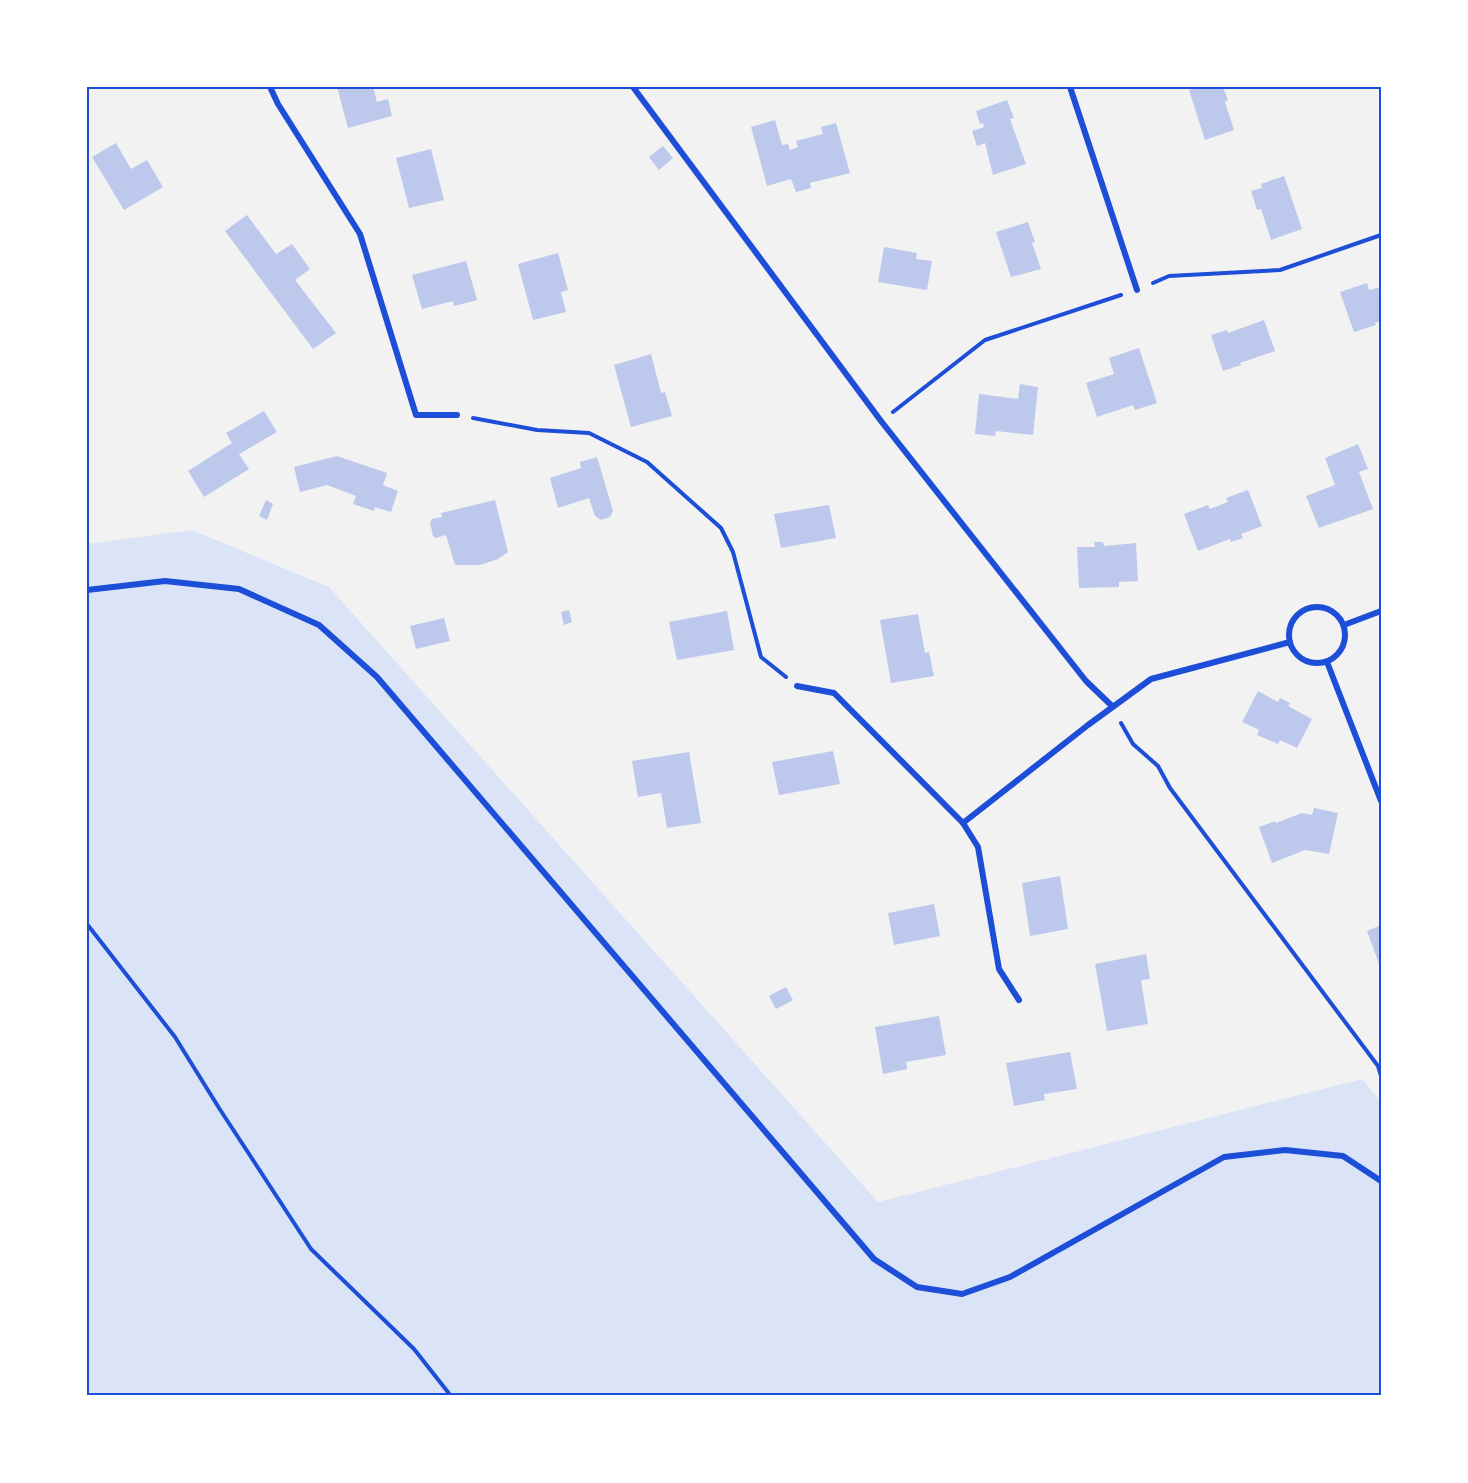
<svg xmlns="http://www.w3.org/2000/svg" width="1468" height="1483" viewBox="0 0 1468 1483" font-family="'PT Sans Narrow',sans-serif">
  <rect width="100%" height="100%" fill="#f2f2f2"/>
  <path fill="#dbe4f7" d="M192,530L329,587L878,1202L1362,1079L1381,1102V1396H87V544Z"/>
  <g fill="#bdc9ec">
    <path d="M337,87H373L377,102L388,99L392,116L348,128Z"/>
    <path d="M1197,87H1223L1228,100L1225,102L1234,130L1205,140L1189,90Z"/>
    <path d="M1007,100L1014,118L1010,119L1026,164L993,175L985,143L977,146L972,131L984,127L983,123L980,124L976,111Z"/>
    <path d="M775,120L782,145L788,144L790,150L798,147L796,141L823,134L821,127L836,123L850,173L810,183L811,188L796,192L791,179L767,186L751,127Z"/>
    <path d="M116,143L131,169L147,160L163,187L124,210L92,157Z"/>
    <path d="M663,146L673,158L659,170L649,157Z"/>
    <path d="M431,149L444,200L409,208L396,158Z"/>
    <path d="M1284,176L1302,229L1271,240L1261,209L1257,210L1251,191L1262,188L1261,184Z"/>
    <path d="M247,215L276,254L292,244L310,269L295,280L336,333L313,349L225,231Z"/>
    <path d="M1028,222L1035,242L1032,243L1041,269L1011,277L996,232Z"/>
    <path d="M884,247L917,253L916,259L932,261L927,290L878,282Z"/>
    <path d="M558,253L568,290L561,292L566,312L533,320L518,264Z"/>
    <path d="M466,261L477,300L454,306L453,301L422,309L412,275Z"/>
    <path d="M1367,283L1369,290L1381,287V321L1375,323L1376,325L1354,332L1340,292Z"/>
    <path d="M1264,320L1275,351L1240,363L1241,365L1223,371L1211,335L1227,330L1228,333Z"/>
    <path d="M1139,348L1157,403L1135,410L1133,405L1097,417L1086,383L1114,374L1109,358Z"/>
    <path d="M651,354L661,393L665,392L672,416L631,427L614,365Z"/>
    <path d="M1020,384L1038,387L1033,435L996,431L995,436L975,434L979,394L1018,399Z"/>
    <path d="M264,411L277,432L239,454L249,469L204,497L188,471L232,443L226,433Z"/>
    <path d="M1358,444L1368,469L1359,472L1373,509L1319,528L1306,496L1335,485L1325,458Z"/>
    <path d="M337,456L387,473L383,485L398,491L391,512L375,507L374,511L353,504L356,496L327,485L300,492L294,467Z"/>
    <path d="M597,457L613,511L610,517L601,520L595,516L589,498L558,508L550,478L581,468L580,462Z"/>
    <path d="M1248,490L1262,526L1241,534L1243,538L1231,542L1230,539L1198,551L1184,514L1208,505L1210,509L1228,502L1226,498Z"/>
    <path d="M266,500L273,504L267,520L259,516Z"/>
    <path d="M495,500L508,552L498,559L480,565H455L446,535L436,538L433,536L430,523L432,519L442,517L441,513Z"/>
    <path d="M829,505L836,538L781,548L774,514Z"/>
    <path d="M1094,542H1103L1104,546L1136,543L1138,581L1119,582V587L1079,588L1077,547H1095Z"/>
    <path d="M569,610L572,622L564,625L561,612Z"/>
    <path d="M727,611L734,650L677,660L669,622Z"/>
    <path d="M918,614L925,653L929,652L934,676L891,683L880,620Z"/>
    <path d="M444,618L450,641L416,649L410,626Z"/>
    <path d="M1258,691L1278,702L1280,698L1290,703L1288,706L1312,719L1297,748L1280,740L1278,744L1257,735L1259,730L1242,722Z"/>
    <path d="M833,751L840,784L779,795L772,762Z"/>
    <path d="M689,752L701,823L667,828L661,793L638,797L632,761Z"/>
    <path d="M1314,808L1338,813L1329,854L1305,850L1272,863L1259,827L1275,821L1276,823L1302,813L1312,815Z"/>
    <path d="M1060,876L1068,929L1030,936L1022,883Z"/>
    <path d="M934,904L940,936L894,945L888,913Z"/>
    <path d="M1381,925V963L1379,964L1367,931Z"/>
    <path d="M1146,954L1150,979L1141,980L1148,1024L1107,1031L1095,964Z"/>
    <path d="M786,987L793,1000L776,1009L769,996Z"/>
    <path d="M939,1016L946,1055L906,1062L907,1069L883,1074L875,1027Z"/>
    <path d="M1070,1052L1077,1089L1044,1094L1045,1100L1014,1106L1006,1063Z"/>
  </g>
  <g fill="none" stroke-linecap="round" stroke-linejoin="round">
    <g stroke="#1d4ed8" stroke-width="4">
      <path d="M1153,283L1169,276L1280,270L1381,235"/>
      <path d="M893,412L985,340L1121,295"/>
      <path d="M473,418L537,430L589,433L647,462L721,528L733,552L761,657L786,677"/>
      <path d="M1121,723L1133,744L1158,766L1170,788L1378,1066L1381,1076"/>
      <path d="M87,924L175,1037L219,1108L311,1249L414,1349L451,1396"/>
    </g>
    <g stroke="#1d4ed8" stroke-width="6">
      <path d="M270,87L278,104L360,234L416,415H457"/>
      <path d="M633,87L881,421L1086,681L1112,706"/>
      <path d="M1070,87L1137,290"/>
      <path d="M87,590L165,581L239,589L319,625L377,677L874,1259L917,1287L962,1294L1010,1277L1224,1157L1285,1150L1343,1156L1381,1181"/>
      <circle cx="1317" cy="635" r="28"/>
      <path d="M1344,625L1381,611"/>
      <path d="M1327,662L1381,801"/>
      <path d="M797,686L834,693L963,823L978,847L999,969L1019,1000"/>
      <path d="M963,823L1088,725L1151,679L1290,642"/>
    </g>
  </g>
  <rect width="1468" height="1483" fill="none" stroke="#ffffff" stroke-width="177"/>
  <rect x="88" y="88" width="1292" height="1306" fill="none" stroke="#1d4ed8" stroke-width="2"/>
</svg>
